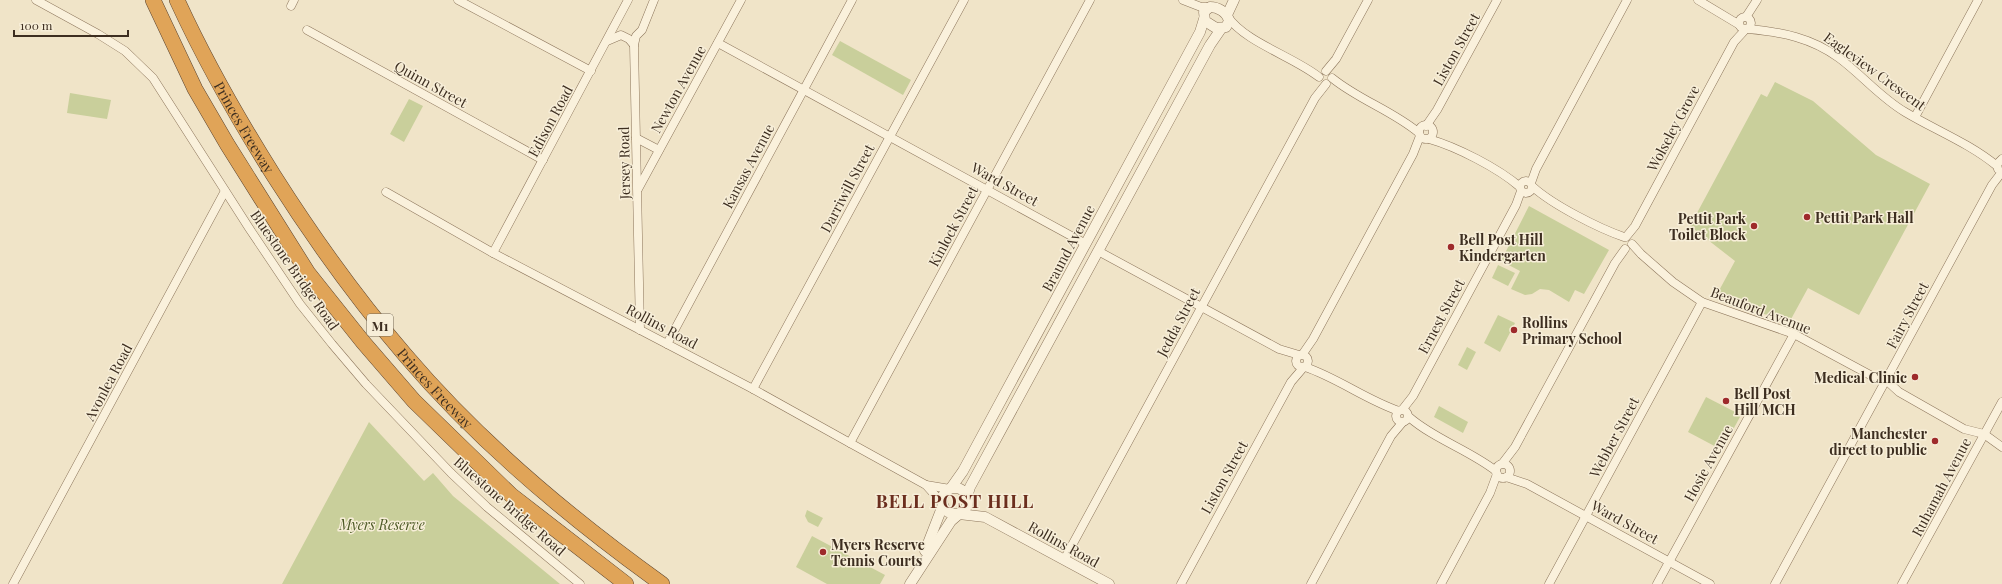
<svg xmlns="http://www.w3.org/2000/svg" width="2002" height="584" viewBox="0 0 2002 584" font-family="'Playfair Display',serif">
  <rect width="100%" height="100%" fill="#f0e4c8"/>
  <g fill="#c9cf9b">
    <path d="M840,41L911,80L903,95L832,55Z"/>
    <path d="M1775,82L1813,101L1876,155L1930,184L1859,315L1808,288L1790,321L1730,305L1715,298L1735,261L1690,226L1761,94L1767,97Z"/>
    <path d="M70,93L111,100L107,119L67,113Z"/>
    <path d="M409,99L423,106L404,142L390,134Z"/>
    <path d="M1529,206L1609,250L1584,294L1575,290L1569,302L1549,290L1540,289L1532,294L1525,295L1511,289L1520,271L1501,261Z"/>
    <path d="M1498,265L1515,273L1508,286L1492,278Z"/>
    <path d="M1498,315L1515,323L1500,352L1484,343Z"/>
    <path d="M1467,347L1476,352L1467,370L1458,365Z"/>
    <path d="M1706,397L1741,415L1722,450L1688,432Z"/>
    <path d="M1439,406L1468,422L1463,433L1434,417Z"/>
    <path d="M369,422L424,481L433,473L453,496L560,584H282Z"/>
    <path d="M807,510L823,518L818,527L808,522L805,516Z"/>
    <path d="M812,536L885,575L880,584H827L796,567Z"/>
  </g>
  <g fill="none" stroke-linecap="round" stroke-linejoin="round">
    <g stroke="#8d765c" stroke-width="9">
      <g id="minor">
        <path d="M36,0L98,34L125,51L153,78L249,228L300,304L332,344L366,384L451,473L487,507L580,584"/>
        <path d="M458,0L591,71"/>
        <path d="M1183,0L1201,7H1210"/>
        <path d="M1698,0L1738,24"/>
        <path d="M291,6L294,0"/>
        <circle cx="1745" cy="23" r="6"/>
        <path d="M1228,17C1245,42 1294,57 1319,77"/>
        <path d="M1746,17L1757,0"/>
        <path d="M1748,29C1782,32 1812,38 1839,58C1862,75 1881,98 1905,112C1935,130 1969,143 1997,166"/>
        <path d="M307,30L543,160"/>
        <path d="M607,41L621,35L629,39L634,45"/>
        <path d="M718,43L1086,244"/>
        <path d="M1326,71L1336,59L1368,0"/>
        <path d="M1332,78C1359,100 1393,111 1419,133"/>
        <path d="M1915,117L1978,0"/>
        <circle cx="1426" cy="132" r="7"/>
        <path d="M1426,126L1437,110L1497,0"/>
        <path d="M636,138L659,150"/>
        <path d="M1429,139C1457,147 1498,168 1520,187"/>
        <path d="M1998,169L1997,164L2002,159"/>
        <circle cx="1526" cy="187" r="6"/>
        <path d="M1531,183L1536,169L1627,0"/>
        <path d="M1533,187C1553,205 1598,228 1624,237"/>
        <path d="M638,189L741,0"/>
        <path d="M386,192L493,253L753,389L850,443L926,485L942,503"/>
        <path d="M1626,237L1635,226L1734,42L1745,30"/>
        <path d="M1632,244L1641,254L1673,282L1702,302L1794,334L1872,376L1887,381L1899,392L1964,429L1984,434L2002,447"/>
        <path d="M1098,251L1279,349L1299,355"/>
        <path d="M493,253L628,0"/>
        <path d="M640,330L634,45L636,36L642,30L654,0"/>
        <path d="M667,344L852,0"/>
        <circle cx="1302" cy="361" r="6"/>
        <path d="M1302,355L1313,339L1413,154L1420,136"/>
        <path d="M1305,367C1338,378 1366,400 1399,411"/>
        <path d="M753,389L964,0"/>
        <circle cx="1402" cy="416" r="6"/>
        <path d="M1402,410L1413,396L1516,205L1521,191"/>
        <path d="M1409,417C1434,439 1469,450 1496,471"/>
        <path d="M850,443L1090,0"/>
        <path d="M1502,464L1515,447L1615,263L1625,249"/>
        <circle cx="1503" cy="471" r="7"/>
        <path d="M1506,477L1527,484L1710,584"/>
        <path d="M926,485L950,489"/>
        <path d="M1064,560L1315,98L1326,84"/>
        <path d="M13,584L225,191"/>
        <path d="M1181,584L1291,382L1303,368"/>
        <path d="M1311,584L1391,436L1402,423"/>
        <path d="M1441,584L1490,493L1497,474"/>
        <path d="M1549,584L1702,302"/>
        <path d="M1657,584L1794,334"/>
        <path d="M1775,584L1992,185L2002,172"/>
        <path d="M1902,584L2002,402"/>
      </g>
    </g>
    <g stroke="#8d765c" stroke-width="11">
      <g id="tertiary">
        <path d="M1210,7C1218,7 1227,12 1229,21L1226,27L1216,28L1205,21L1204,12Z"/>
        <path d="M1227,15L1234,0"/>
        <circle cx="955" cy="501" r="13"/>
        <path d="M951,488L963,471L1200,32L1204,19"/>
        <path d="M967,497L970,487L1210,45L1221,29"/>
        <path d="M959,514L985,517L1109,584"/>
        <path d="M925,551L943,505"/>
        <path d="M910,584L951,521L958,515"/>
      </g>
    </g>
    <g stroke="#5b4430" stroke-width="16">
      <g id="motorway">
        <path d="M153,0L195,89L227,144L308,273L363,342L414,401L511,495L626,584"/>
        <path id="s1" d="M177,0C205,61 238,119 274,176C314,239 357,299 406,356C480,443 570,518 662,584"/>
      </g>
    </g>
    <use href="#minor" stroke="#faf1dc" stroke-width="8"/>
    <use href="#tertiary" stroke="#faf1dc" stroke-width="10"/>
    <use href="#motorway" stroke="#e0a458" stroke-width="15"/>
  </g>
  <g fill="#9e2a2b" stroke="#f7eed8" stroke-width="1.5">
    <circle cx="1807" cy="217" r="4"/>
    <circle cx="1754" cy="226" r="4"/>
    <circle cx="1451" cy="247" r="4"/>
    <circle cx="1514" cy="330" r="4"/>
    <circle cx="1915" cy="377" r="4"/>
    <circle cx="1726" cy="401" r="4"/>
    <circle cx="1935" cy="441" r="4"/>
    <circle cx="823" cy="552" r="4"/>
  </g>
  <g text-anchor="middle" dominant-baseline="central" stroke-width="3" stroke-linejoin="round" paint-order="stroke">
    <rect fill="#f7eed8" stroke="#756857" stroke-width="1" x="367" y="314" width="26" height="22" rx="3"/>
    <g font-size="13" font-weight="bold" fill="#3d2e20">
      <text x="380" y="325">M1</text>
    </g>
    <g font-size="14" fill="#3d2e20" stroke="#f7eed8">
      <text transform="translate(1456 49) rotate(-61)">Liston Street</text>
      <text transform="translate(1875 71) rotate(36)">Eagleview Crescent</text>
      <text transform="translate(431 84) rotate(29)">Quinn Street</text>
      <text transform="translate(678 89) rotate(-61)">Newton Avenue</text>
      <text transform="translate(550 121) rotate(-62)">Edison Road</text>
      <text stroke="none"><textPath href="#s1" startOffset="144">Princes Freeway</textPath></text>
      <text transform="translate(1673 128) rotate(-62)">Wolseley Grove</text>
      <text transform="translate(624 163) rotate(-91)">Jersey Road</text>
      <text transform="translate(748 166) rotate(-62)">Kansas Avenue</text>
      <text transform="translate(1005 184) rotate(29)">Ward Street</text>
      <text transform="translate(847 188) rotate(-62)">Darriwill Street</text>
      <text transform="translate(953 226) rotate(-62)">Kinlock Street</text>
      <text transform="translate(1068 248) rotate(-62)">Braund Avenue</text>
      <text transform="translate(295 270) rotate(55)">Bluestone Bridge Road</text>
      <text transform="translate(1761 310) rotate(21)">Beauford Avenue</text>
      <text transform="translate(1907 315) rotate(-62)">Fairy Street</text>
      <text transform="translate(1441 316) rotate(-62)">Ernest Street</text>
      <text transform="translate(1178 322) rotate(-62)">Jedda Street</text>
      <text transform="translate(662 326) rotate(28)">Rollins Road</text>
      <text transform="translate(108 382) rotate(-62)">Avonlea Road</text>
      <text stroke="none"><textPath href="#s1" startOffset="468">Princes Freeway</textPath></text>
      <text transform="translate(1614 437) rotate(-62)">Webber Street</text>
      <text transform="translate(1708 463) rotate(-61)">Hosie Avenue</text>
      <text transform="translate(1224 477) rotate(-61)">Liston Street</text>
      <text transform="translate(1941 487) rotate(-62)">Ruhamah Avenue</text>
      <text transform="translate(510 506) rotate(41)">Bluestone Bridge Road</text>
      <text transform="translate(1625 522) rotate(29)">Ward Street</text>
      <text transform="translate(1064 544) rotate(29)">Rollins Road</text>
    </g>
    <g font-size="14" font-weight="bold" fill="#3d2e20" stroke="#f7eed8" text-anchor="start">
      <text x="1815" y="217">Pettit Park Hall</text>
      <text x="1746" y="218" text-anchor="end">Pettit Park<tspan x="1746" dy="16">Toilet Block</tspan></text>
      <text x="1459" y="239">Bell Post Hill<tspan x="1459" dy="16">Kindergarten</tspan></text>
      <text x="1522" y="322">Rollins<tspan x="1522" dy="16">Primary School</tspan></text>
      <text x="1907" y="377" text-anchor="end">Medical Clinic</text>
      <text x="1734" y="393">Bell Post<tspan x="1734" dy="16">Hill MCH</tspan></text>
      <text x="1927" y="433" text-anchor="end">Manchester<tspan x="1927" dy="16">direct to public</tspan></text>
      <text x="831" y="544">Myers Reserve<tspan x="831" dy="16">Tennis Courts</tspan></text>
    </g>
    <g font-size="14" font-style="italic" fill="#4d5a26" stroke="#f7eed8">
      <text x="382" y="524">Myers Reserve</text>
    </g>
    <g font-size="18" font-weight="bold" letter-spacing="1" fill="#6b2e1e" stroke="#f7eed8">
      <text x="955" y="501">BELL POST HILL</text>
    </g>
  </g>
  <path d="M14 30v6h114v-6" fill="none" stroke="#3d2e20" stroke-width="2"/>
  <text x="20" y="30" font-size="12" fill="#3d2e20" stroke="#f7eed8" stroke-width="3" paint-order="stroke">100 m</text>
</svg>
